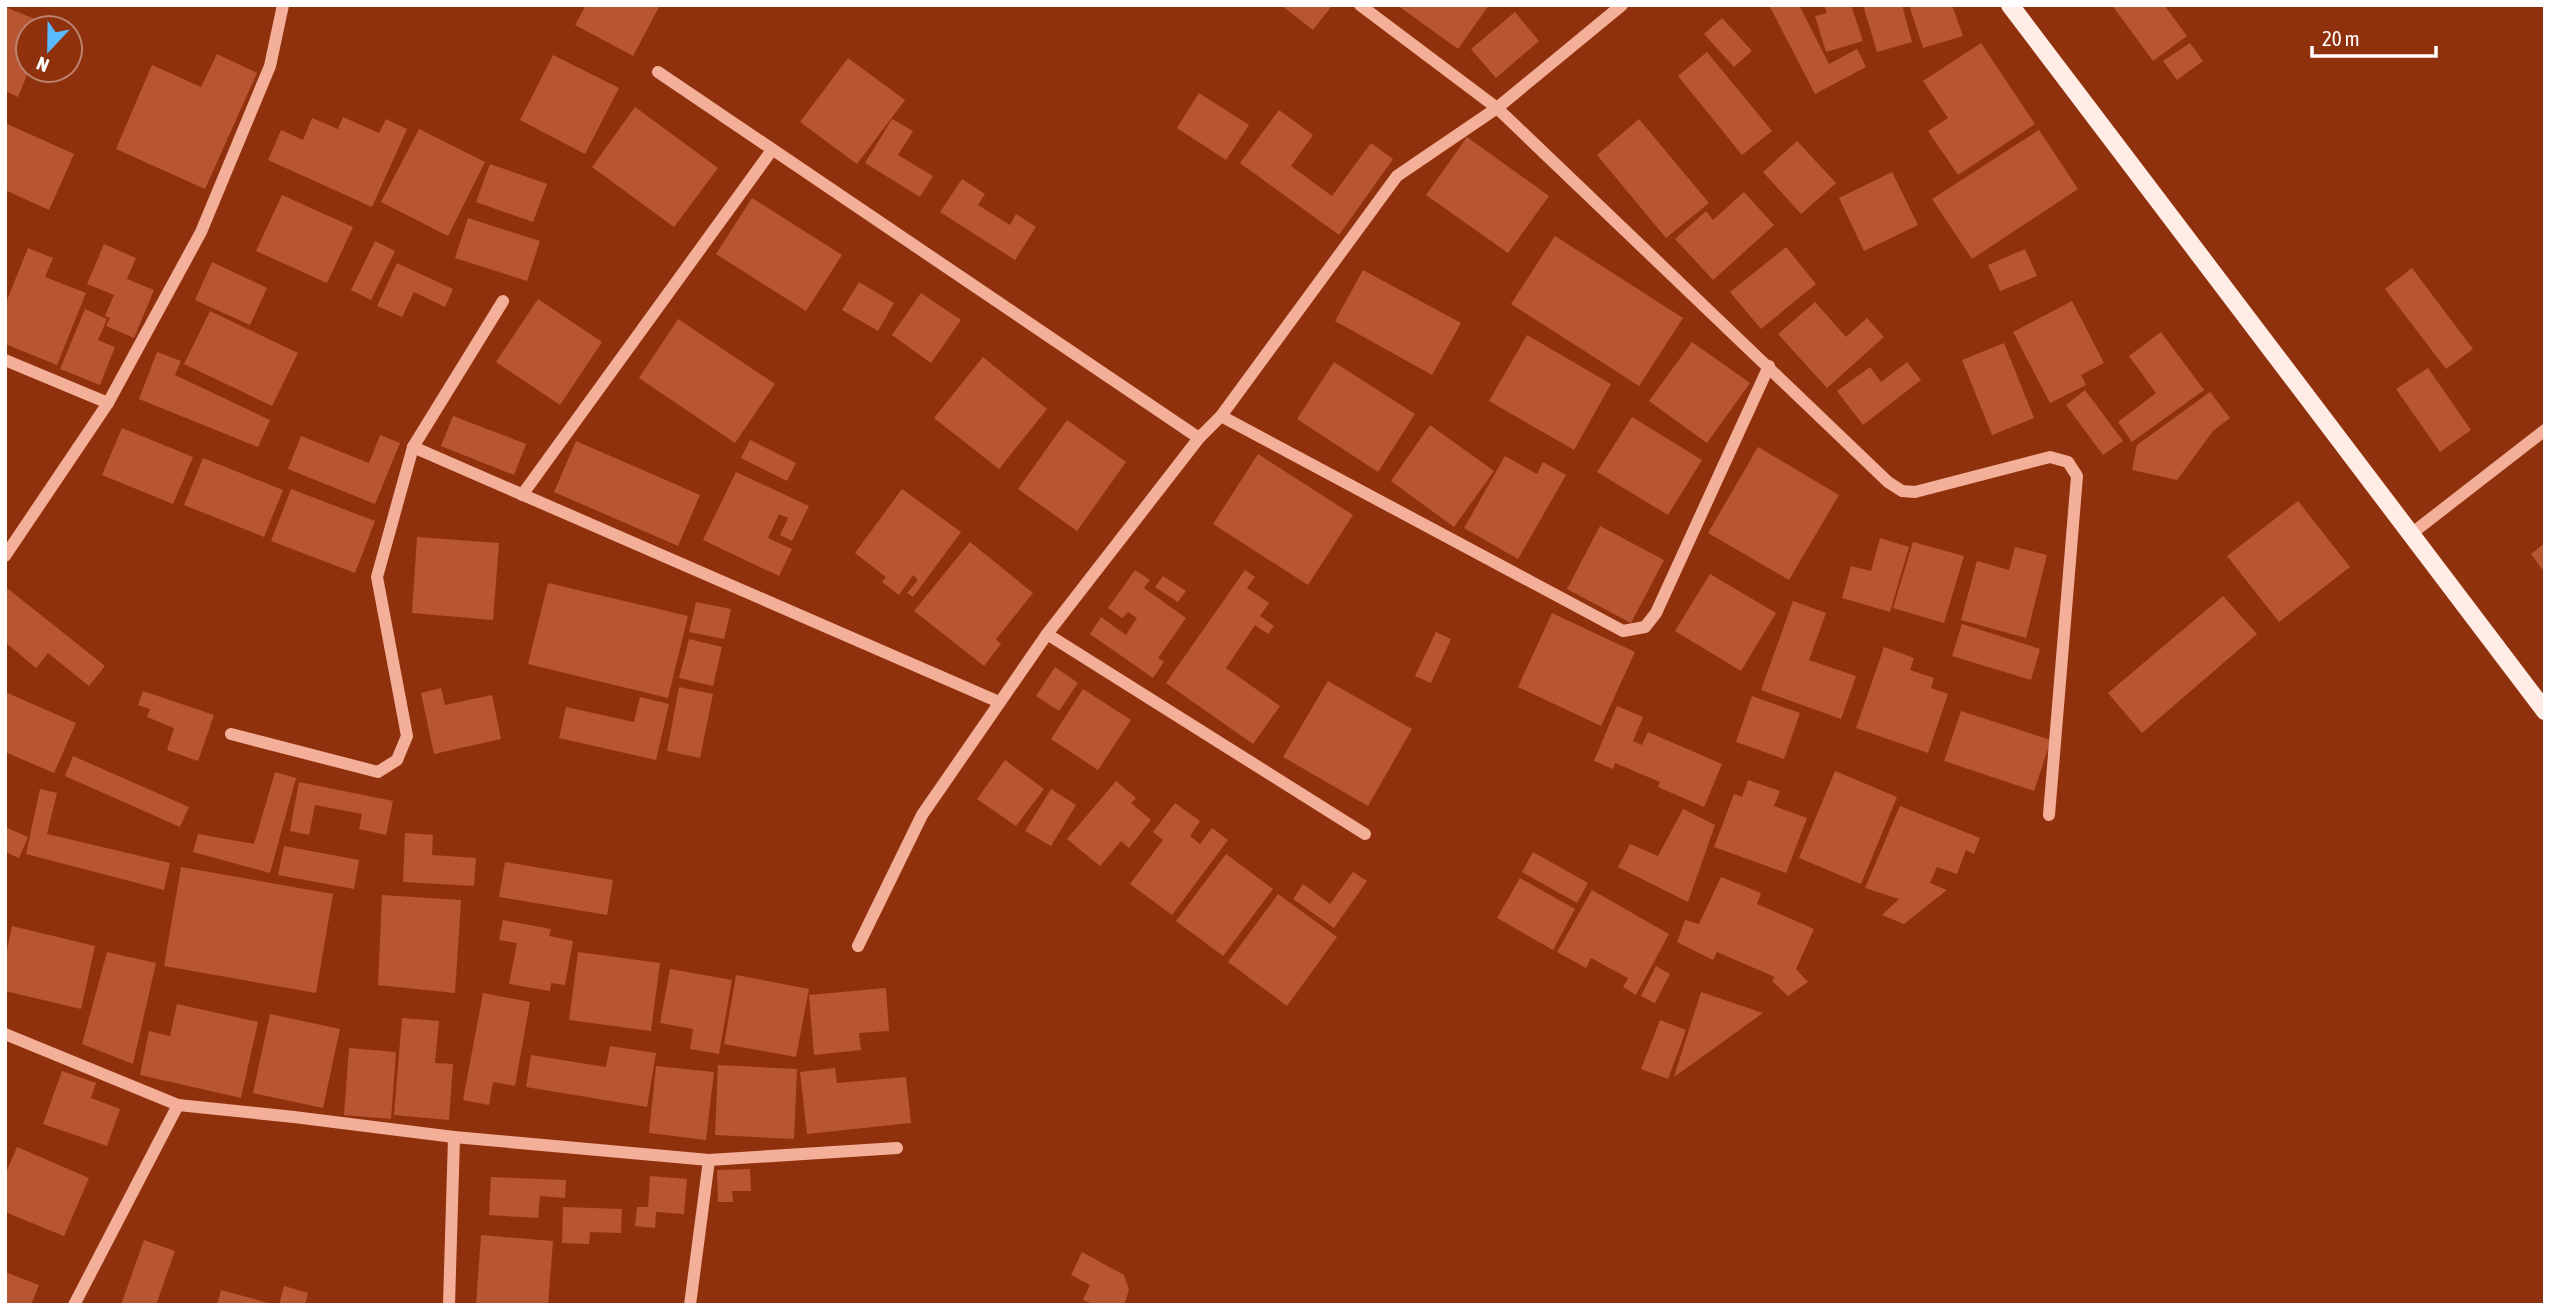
<svg xmlns="http://www.w3.org/2000/svg" width="2550" height="1310" viewBox="0 0 2550 1310" font-family="'Asap Condensed',sans-serif">
  <rect width="100%" height="100%" fill="#90310e"/>
  <g fill="#b85532">
    <path d="M586,5H660L633,56L575,25Z"/>
    <path d="M1281,5H1330L1331,7L1313,30Z"/>
    <path d="M1397,5H1489L1458,49Z"/>
    <path d="M1769,5H1799L1829,64L1857,49L1866,67L1815,94Z"/>
    <path d="M1824,5H1851L1863,41L1826,52L1815,16L1827,13Z"/>
    <path d="M1863,5H1902L1912,42L1877,52Z"/>
    <path d="M1909,5H1952L1963,36L1923,48Z"/>
    <path d="M2112,5H2164L2187,36L2153,61Z"/>
    <path d="M5,7L48,24L46,28H28L29,70L18,97L5,91Z"/>
    <path d="M1515,12L1539,41L1496,78L1471,49Z"/>
    <path d="M1722,18L1752,51L1734,67L1704,34Z"/>
    <path d="M1981,43L2035,124L1958,175L1928,131L1948,118L1923,81Z"/>
    <path d="M2190,43L2203,61L2177,80L2163,61Z"/>
    <path d="M1707,52L1772,131L1742,155L1678,76Z"/>
    <path d="M217,54L257,73L205,189L116,149L152,65L201,87Z"/>
    <path d="M553,55L619,88L585,154L520,120Z"/>
    <path d="M848,58L905,100L857,164L800,122Z"/>
    <path d="M1199,93L1249,125L1226,160L1177,128Z"/>
    <path d="M635,107L718,168L674,227L592,167Z"/>
    <path d="M1279,110L1313,135L1291,166L1332,196L1371,143L1393,159L1339,235L1240,163Z"/>
    <path d="M343,117L379,133L386,119L407,129L372,207L268,160L281,130L303,140L312,118L338,129Z"/>
    <path d="M892,119L913,131L898,155L933,176L920,197L865,163Z"/>
    <path d="M1639,119L1709,203L1666,238L1597,155Z"/>
    <path d="M5,123L74,154L49,210L5,190Z"/>
    <path d="M419,129L485,162L448,236L381,202Z"/>
    <path d="M2039,130L2078,189L1972,259L1932,199Z"/>
    <path d="M1467,137L1549,196L1508,253L1426,195Z"/>
    <path d="M1797,141L1836,183L1801,214L1763,172Z"/>
    <path d="M490,164L547,184L533,222L476,202Z"/>
    <path d="M1892,172L1918,225L1864,251L1839,198Z"/>
    <path d="M962,179L985,194L978,205L1010,225L1016,214L1036,227L1015,260L940,212Z"/>
    <path d="M1744,192L1774,225L1713,280L1675,239L1706,211L1713,220Z"/>
    <path d="M282,195L353,227L327,283L256,251Z"/>
    <path d="M752,198L842,255L806,311L716,254Z"/>
    <path d="M468,218L540,241L527,281L455,258Z"/>
    <path d="M1555,236L1683,318L1639,386L1511,304Z"/>
    <path d="M375,241L395,251L371,300L351,290Z"/>
    <path d="M104,244L136,258L127,279L154,290L134,338L106,326L110,318L105,316L114,295L87,284Z"/>
    <path d="M1786,247L1816,284L1761,329L1730,292Z"/>
    <path d="M28,248L53,258L45,277L86,293L57,365L5,344V305Z"/>
    <path d="M2025,249L2037,276L2000,291L1988,265Z"/>
    <path d="M212,262L267,288L250,325L195,300Z"/>
    <path d="M397,263L453,289L445,307L414,292L402,317L377,306Z"/>
    <path d="M2412,268L2473,349L2446,369L2385,289Z"/>
    <path d="M1363,270L1461,323L1432,375L1335,321Z"/>
    <path d="M859,282L894,303L878,331L842,310Z"/>
    <path d="M921,293L961,320L931,363L892,335Z"/>
    <path d="M538,299L602,342L560,405L496,362Z"/>
    <path d="M2072,301L2104,363L2081,375L2086,385L2050,403L2013,332Z"/>
    <path d="M1815,302L1846,337L1867,318L1884,337L1827,388L1778,334Z"/>
    <path d="M85,309L107,319L98,340L115,347L100,385L60,369Z"/>
    <path d="M210,311L298,353L272,406L184,364Z"/>
    <path d="M678,319L775,384L735,443L639,378Z"/>
    <path d="M2161,332L2204,390L2132,442L2118,422L2156,393L2129,356Z"/>
    <path d="M1527,335L1611,384L1574,450L1489,401Z"/>
    <path d="M1692,342L1750,383L1707,443L1649,401Z"/>
    <path d="M2004,343L2034,418L1992,435L1962,360Z"/>
    <path d="M157,352L181,361L175,375L270,420L258,447L139,399Z"/>
    <path d="M983,357L1047,409L999,469L934,418Z"/>
    <path d="M1334,362L1415,414L1378,472L1297,419Z"/>
    <path d="M1907,362L1921,380L1863,425L1837,391L1870,367L1881,382Z"/>
    <path d="M2428,368L2471,430L2440,452L2396,389Z"/>
    <path d="M2085,390L2123,441L2103,455L2066,405Z"/>
    <path d="M2210,392L2230,418L2213,431L2177,480L2132,470L2137,445Z"/>
    <path d="M453,416L526,444L514,475L441,446Z"/>
    <path d="M1632,417L1702,460L1668,515L1597,472Z"/>
    <path d="M1067,420L1126,462L1077,531L1018,489Z"/>
    <path d="M1430,425L1494,471L1454,527L1391,481Z"/>
    <path d="M122,428L193,457L173,504L102,475Z"/>
    <path d="M380,435L400,443L375,504L288,469L301,436L369,463Z"/>
    <path d="M750,440L796,463L787,481L741,458Z"/>
    <path d="M576,441L700,495L678,546L554,492Z"/>
    <path d="M1758,447L1839,495L1789,580L1708,533Z"/>
    <path d="M1258,454L1353,515L1308,585L1213,524Z"/>
    <path d="M1505,456L1537,474L1543,462L1566,475L1518,559L1464,528Z"/>
    <path d="M203,458L283,490L264,537L184,505Z"/>
    <path d="M736,472L809,506L792,541L780,535L788,518L779,514L768,538L792,549L779,576L703,540Z"/>
    <path d="M291,489L375,521L355,573L271,541Z"/>
    <path d="M902,489L961,532L913,597L907,593L918,580L913,575L899,595L882,582L886,577L855,553Z"/>
    <path d="M2298,501L2350,567L2279,622L2227,556Z"/>
    <path d="M1600,526L1664,560L1631,623L1567,589Z"/>
    <path d="M417,537L499,543L493,620L412,613Z"/>
    <path d="M1880,538L1909,547L1890,612L1842,598L1851,566L1871,571Z"/>
    <path d="M970,542L1033,593L996,639L1001,644L984,666L914,611Z"/>
    <path d="M1913,542L1964,556L1944,623L1893,608Z"/>
    <path d="M2545,543V573L2531,554Z"/>
    <path d="M2015,547L2047,555L2026,638L1961,620L1977,561L2009,570Z"/>
    <path d="M1135,570L1150,580L1144,588L1186,618L1158,658L1164,662L1153,678L1090,634L1101,617L1126,635L1137,618L1128,612L1122,618L1108,608Z"/>
    <path d="M1245,570L1255,577L1247,588L1269,603L1260,616L1274,626L1268,634L1255,625L1226,668L1280,706L1253,744L1166,683Z"/>
    <path d="M1710,574L1776,613L1741,671L1675,631Z"/>
    <path d="M1163,576L1186,591L1178,602L1155,587Z"/>
    <path d="M548,583L688,616L668,698L528,664Z"/>
    <path d="M7,588L105,666L89,686L48,653L36,668L5,642Z"/>
    <path d="M2223,596L2257,634L2142,733L2108,693Z"/>
    <path d="M1793,601L1826,613L1809,660L1856,676L1841,719L1761,690Z"/>
    <path d="M696,602L731,609L724,639L689,632Z"/>
    <path d="M1552,613L1635,652L1601,726L1518,687Z"/>
    <path d="M1962,624L2040,649L2031,680L1952,656Z"/>
    <path d="M1436,632L1451,639L1431,683L1415,676Z"/>
    <path d="M689,639L722,647L713,686L679,678Z"/>
    <path d="M1884,647L1914,658L1910,670L1934,678L1931,688L1948,694L1928,753L1856,728Z"/>
    <path d="M1055,667L1078,683L1059,711L1036,696Z"/>
    <path d="M1328,681L1412,729L1368,806L1283,757Z"/>
    <path d="M679,687L713,694L700,758L667,751Z"/>
    <path d="M441,688L445,705L492,695L501,739L434,754L421,693Z"/>
    <path d="M1083,689L1131,720L1098,770L1051,739Z"/>
    <path d="M143,691L214,715L198,761L167,750L174,728L147,717L150,709L138,705Z"/>
    <path d="M5,692L76,723L54,773L5,752Z"/>
    <path d="M1752,696L1800,713L1784,759L1736,742Z"/>
    <path d="M640,697L669,704L656,760L559,738L566,707L634,722Z"/>
    <path d="M1617,706L1643,717L1633,741L1642,745L1648,732L1722,764L1704,807L1658,787L1660,782L1615,763L1613,769L1594,761Z"/>
    <path d="M1961,711L2051,740L2034,791L1944,761Z"/>
    <path d="M73,756L189,807L180,827L65,776Z"/>
    <path d="M1005,760L1044,789L1016,826L977,799Z"/>
    <path d="M1835,771L1897,797L1861,884L1799,858Z"/>
    <path d="M275,772L296,778L270,873L193,852L198,834L254,844Z"/>
    <path d="M1748,780L1780,791L1774,806L1807,818L1786,873L1714,847L1734,794L1742,797Z"/>
    <path d="M1116,781L1136,798L1131,803L1151,820L1129,848L1121,841L1100,866L1067,839Z"/>
    <path d="M299,782L393,801L386,835L359,829L362,814L315,805L309,835L290,831Z"/>
    <path d="M40,789L57,793L47,834L170,863L164,890L26,854Z"/>
    <path d="M1051,789L1076,805L1051,846L1025,831Z"/>
    <path d="M1175,803L1200,821L1190,836L1200,844L1212,828L1228,840L1172,915L1130,884L1163,840L1153,832Z"/>
    <path d="M1900,806L1980,838L1974,854L1966,850L1957,874L1937,867L1930,883L1947,890L1904,924L1882,915L1899,899L1865,888Z"/>
    <path d="M1683,809L1715,825L1688,902L1618,867L1630,844L1658,856Z"/>
    <path d="M5,827L28,837L19,858L5,852Z"/>
    <path d="M405,833L433,835L432,855L476,858L474,886L403,882Z"/>
    <path d="M284,846L359,860L354,889L278,875Z"/>
    <path d="M1533,852L1588,883L1577,903L1522,872Z"/>
    <path d="M1226,854L1273,889L1223,956L1176,921Z"/>
    <path d="M505,862L613,880L607,915L499,897Z"/>
    <path d="M181,867L333,894L316,993L164,966Z"/>
    <path d="M1353,872L1367,881L1334,928L1293,899L1303,884L1330,904Z"/>
    <path d="M1721,877L1761,893L1757,904L1814,929L1796,969L1808,982L1788,996L1772,981L1775,977L1717,952L1713,960L1677,942L1685,920L1699,924Z"/>
    <path d="M1520,878L1575,909L1553,950L1497,918Z"/>
    <path d="M1592,890L1669,934L1636,995L1623,987L1628,978L1591,958L1586,968L1557,952Z"/>
    <path d="M1278,894L1337,937L1287,1006L1228,962Z"/>
    <path d="M382,895L461,900L455,993L378,985Z"/>
    <path d="M503,920L551,929L549,936L573,941L565,985L551,983L550,991L509,984L517,943L499,940Z"/>
    <path d="M12,926L95,946L81,1009L5,991V958Z"/>
    <path d="M107,952L156,963L133,1064L82,1044Z"/>
    <path d="M578,952L660,963L651,1031L569,1020Z"/>
    <path d="M1656,966L1670,974L1655,1003L1641,996Z"/>
    <path d="M670,969L732,980L719,1054L690,1049L693,1029L660,1023Z"/>
    <path d="M736,975L809,989L796,1057L724,1044Z"/>
    <path d="M886,988L889,1031L859,1033L861,1050L814,1055L809,995Z"/>
    <path d="M1701,992L1763,1013L1674,1077Z"/>
    <path d="M483,993L530,1002L515,1086L493,1082L489,1105L463,1100Z"/>
    <path d="M177,1004L258,1022L241,1098L140,1075L149,1031L170,1036Z"/>
    <path d="M270,1014L340,1029L323,1108L253,1093Z"/>
    <path d="M402,1018L439,1021L435,1063L453,1064L449,1120L394,1115Z"/>
    <path d="M1660,1020L1686,1030L1668,1079L1641,1069Z"/>
    <path d="M610,1046L656,1053L647,1107L526,1087L531,1055L606,1067Z"/>
    <path d="M349,1048L396,1052L391,1119L344,1115Z"/>
    <path d="M718,1065L797,1069L794,1139L715,1135Z"/>
    <path d="M656,1066L714,1072L706,1140L649,1133Z"/>
    <path d="M835,1068L837,1083L906,1077L911,1123L807,1134L800,1072Z"/>
    <path d="M62,1071L96,1083L91,1098L120,1109L107,1146L43,1124Z"/>
    <path d="M17,1147L89,1178L64,1236L5,1212V1175Z"/>
    <path d="M750,1169L751,1191H732L733,1202H718L717,1170Z"/>
    <path d="M650,1176L687,1179L684,1214L656,1212L655,1228L635,1226L637,1207H648Z"/>
    <path d="M491,1177L566,1180L565,1198L540,1196L538,1218L489,1215Z"/>
    <path d="M563,1207L622,1209L621,1233L590,1232L589,1244L562,1243Z"/>
    <path d="M481,1235L553,1241L548,1305H476Z"/>
    <path d="M144,1240L175,1251L156,1305H121Z"/>
    <path d="M1082,1252L1124,1275L1129,1290L1124,1305H1096L1083,1300L1090,1285L1071,1275Z"/>
    <path d="M5,1272L39,1285L31,1305L5,1304Z"/>
    <path d="M284,1286L308,1293L305,1305H279Z"/>
    <path d="M221,1290L272,1304V1305H217Z"/>
  </g>
  <g fill="none" stroke-linecap="round" stroke-linejoin="round">
    <g stroke="#f4af98" stroke-width="12">
      <path d="M1360,5L1497,108L1888,482L1902,491L1915,492L2050,457L2068,462L2077,476L2049,815"/>
      <path d="M658,72L1199,438"/>
      <path d="M5,360L108,403"/>
      <path d="M1221,416L1623,631L1645,627L1656,613L1769,366"/>
      <path d="M413,447L999,702"/>
      <path d="M522,495L772,150"/>
      <path d="M2411,534L2545,430"/>
      <path d="M5,556L108,403L201,232L270,66L283,5"/>
      <path d="M1047,634L1365,834"/>
      <path d="M231,734L378,772L397,760L407,736L377,577L413,447L503,301"/>
      <path d="M858,946L922,815L1047,634L1199,438L1221,416L1397,176L1497,108L1622,5"/>
      <path d="M5,1034L178,1105L294,1117L454,1137L709,1160L897,1148"/>
      <path d="M74,1305L178,1105"/>
      <path d="M449,1305L454,1137"/>
      <path d="M690,1305L709,1160"/>
    </g>
    <path stroke="#ffede5" stroke-width="18" d="M2010,5L2545,711"/>
  </g>
  <rect width="2550" height="1310" fill="none" stroke="#ffffff" stroke-width="14"/>
  <g transform="translate(49 49) rotate(202)"><circle r="33" fill="#90310e" stroke="#bc836e" stroke-width="2"/>
  <path d="M0-5L12 26L0 18L-12 26Z" fill="#5bbbff"/>
  <text y="-10" font-size="19" font-weight="bold" text-anchor="middle" fill="#ffffff">N</text>
  </g>
  <path d="M2312 46v10h124v-10" fill="none" stroke="#ffffff" stroke-width="3.5"/>
  <text x="2322" y="46" font-size="21" fill="#ffffff" stroke="#90310e" stroke-width="5" paint-order="stroke">20 m</text>
</svg>
